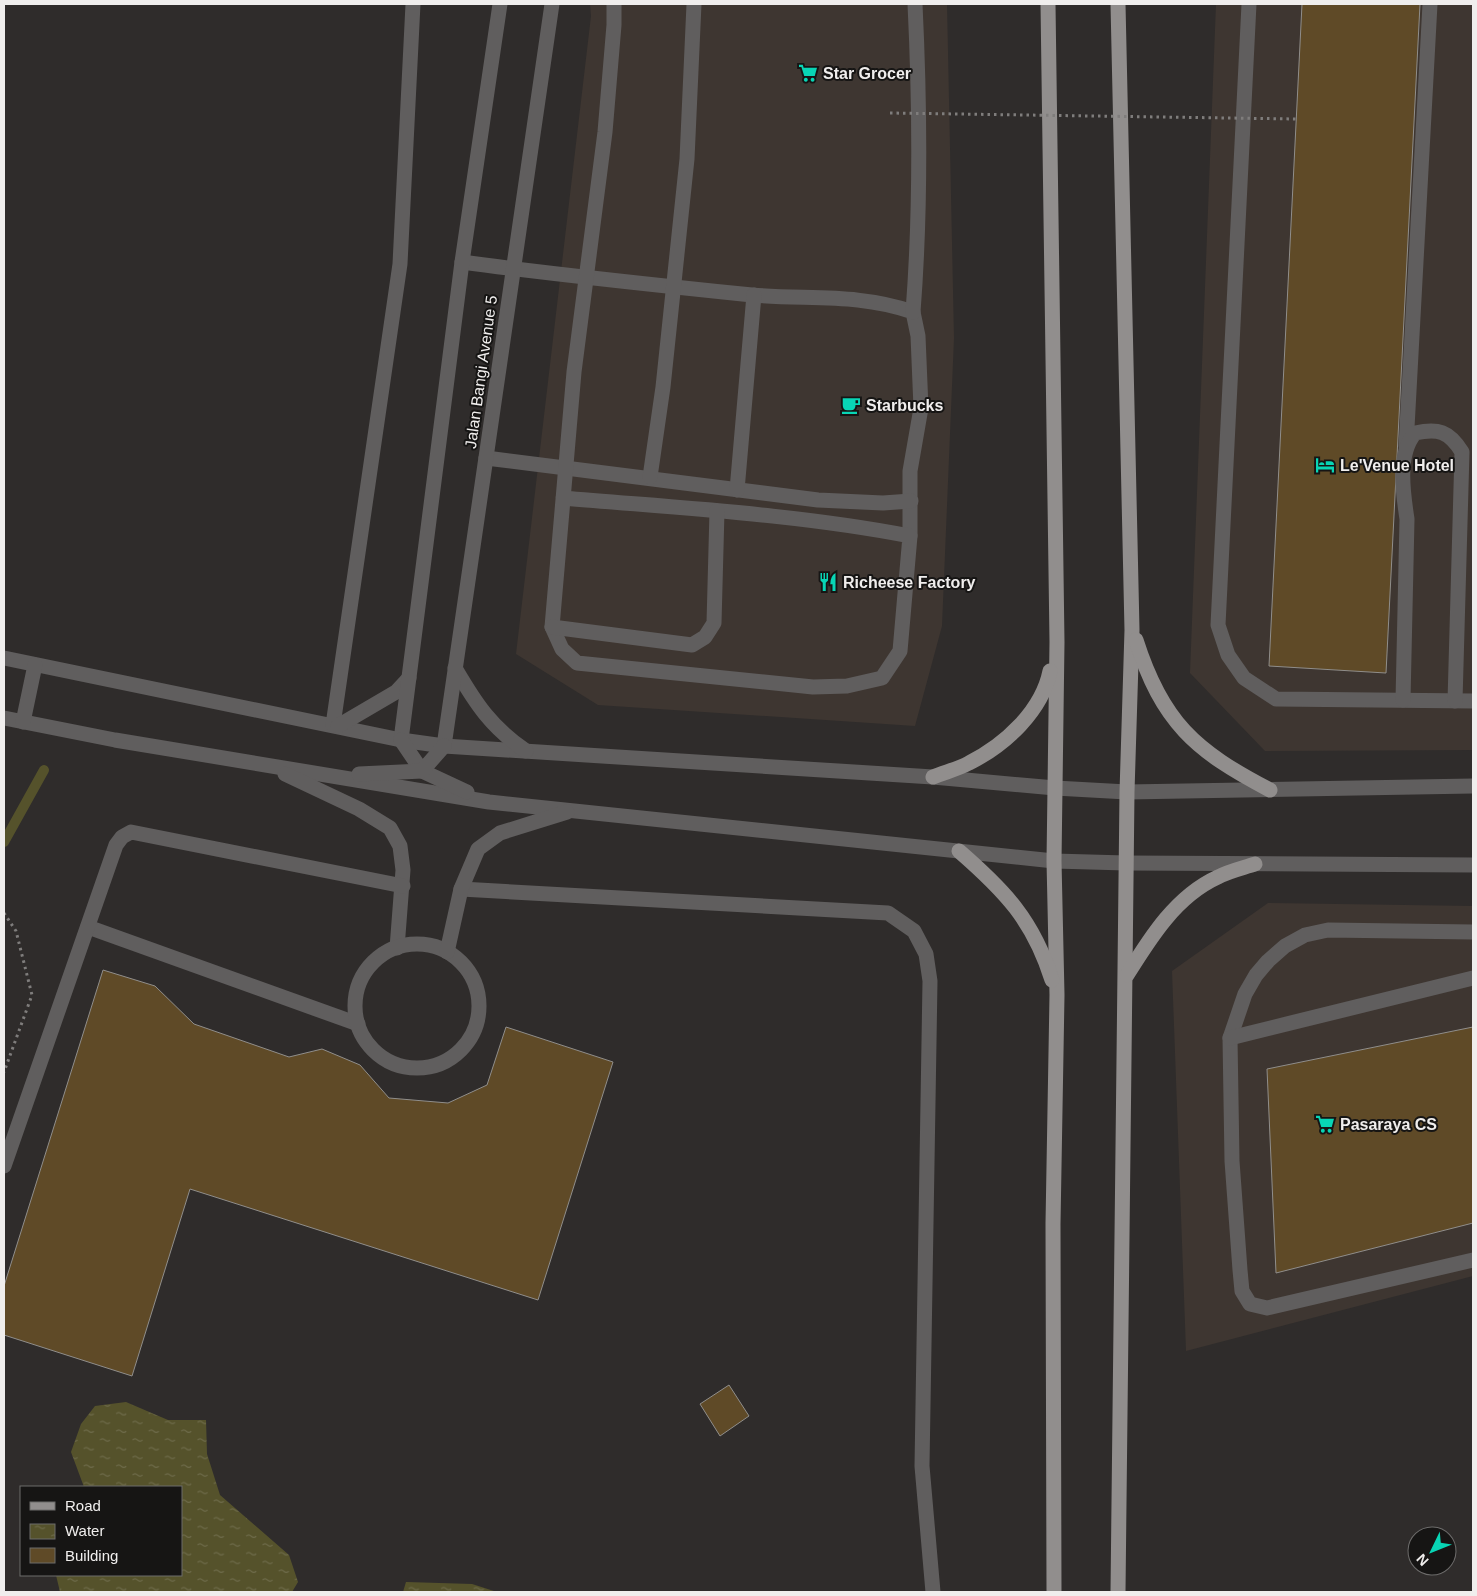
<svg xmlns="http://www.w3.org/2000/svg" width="1477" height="1596" viewBox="0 0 1477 1596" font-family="Helvetica,sans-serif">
  <defs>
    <pattern id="water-ripples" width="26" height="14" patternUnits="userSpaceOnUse" patternTransform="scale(1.25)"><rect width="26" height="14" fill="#55522b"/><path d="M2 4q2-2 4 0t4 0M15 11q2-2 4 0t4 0" fill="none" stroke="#6e6b4a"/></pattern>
  </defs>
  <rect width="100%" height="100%" fill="#2f2c2b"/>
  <g fill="#3e3631">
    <path d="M590,4H947L954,338L942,626L915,726L598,705L516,654L591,16Z"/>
    <path d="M1216,4H1473V750L1265,751L1190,673Z"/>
    <path d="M1268,903L1473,906V1276L1186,1351L1172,971Z"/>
  </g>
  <g fill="url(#water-ripples)">
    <path d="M126,1402L168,1420H206L207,1454L220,1495L289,1555L298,1582L292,1592H60L56,1575H181V1487H84L71,1452L81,1424L95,1406Z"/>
    <path d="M406,1582L472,1584L497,1592H403Z"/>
  </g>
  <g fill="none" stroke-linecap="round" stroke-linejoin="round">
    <path stroke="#55522b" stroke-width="10" d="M4,842L44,770"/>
  </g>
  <g fill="#5f4a27" stroke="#908e8b">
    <path d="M1302,4H1420L1386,673L1269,666Z"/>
    <path d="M103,970L155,986L194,1024L289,1057L322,1049L360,1065L389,1098L448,1103L487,1085L506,1027L613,1062L538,1300L190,1189L132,1376L4,1335V1286Z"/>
    <path d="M1473,1027V1223L1276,1273L1267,1069Z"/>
    <path d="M729,1385L749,1416L720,1436L700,1404Z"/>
  </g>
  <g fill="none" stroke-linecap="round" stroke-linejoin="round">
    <path stroke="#7f7d7c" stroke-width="3" stroke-dasharray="2.5 4" stroke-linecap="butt" d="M4,913L16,931L32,995L4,1072"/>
    <g stroke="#605e5e" stroke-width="15">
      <path d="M1249,4L1218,625L1228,655L1244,678L1276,699L1473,701"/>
      <path d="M462,262C558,275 655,285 752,295C809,300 858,293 913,312L918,336L921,408L910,471V536"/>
      <path d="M913,312C921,209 920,107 915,4"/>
      <path d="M1406,446L1430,4"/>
      <path d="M486,458L818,500L883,503L911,501"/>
      <path d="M650,477L663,387L687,159L694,4"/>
      <path d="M737,490L754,295"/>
      <path d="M563,498C678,508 796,514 910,536L900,651L882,678L847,686L813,687L577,663L562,649L552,627L574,372L605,132L614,25V4"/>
      <path d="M552,627L692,645L705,637L714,623L717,511"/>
      <path d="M4,658L401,740L444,746L933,777L1055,788L1127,792L1473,786"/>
      <path d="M455,668C476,704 491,727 526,751"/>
      <path d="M1403,700L1407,519C1403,493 1397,454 1415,433C1438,428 1449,431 1462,452L1455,701"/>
      <path d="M4,718L115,740L489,802L1054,861L1126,863L1473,865"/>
      <path d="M23,722L35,665"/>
      <path d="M333,725L400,264L413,4"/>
      <path d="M338,726L396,692L409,678"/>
      <path d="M401,740L462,262L500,4"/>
      <path d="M401,740L422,771L467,792"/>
      <path d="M444,746L552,4"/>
      <path d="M285,774L359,809L390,828L400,846L403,870L397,948"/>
      <path d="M359,774L422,771L444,746"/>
      <path d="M461,889L888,913L914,931L926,954L930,981L922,1466L933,1592"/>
      <path d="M88,927L358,1024"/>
      <path d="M1473,932L1328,930L1305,935L1285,946L1268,961L1256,975L1245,994L1230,1038L1232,1161L1240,1270L1242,1291L1250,1304L1267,1308L1473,1260"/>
      <circle cx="417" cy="1006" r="62"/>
      <path d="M447,952L461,889L478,849L500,833L567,812"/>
      <path d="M1230,1038L1473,978"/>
      <path d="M4,1166L116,845L122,837L131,832L403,886"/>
    </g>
    <g stroke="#918e8d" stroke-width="15">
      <path d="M1048,4L1057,642L1054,861L1057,995L1053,1224L1054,1592"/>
      <path d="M1118,4L1132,630L1127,792L1118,1592"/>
      <path d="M1136,640C1162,722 1195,751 1270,790"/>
      <path d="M933,777C945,772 958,769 969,763C1005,745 1042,711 1050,671"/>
      <path d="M959,851C1005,891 1033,920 1052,980"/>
      <path d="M1127,975C1150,938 1176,896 1218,877C1229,871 1243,868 1255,864"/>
    </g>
    <path stroke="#7f7d7c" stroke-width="3" stroke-dasharray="2.5 4" stroke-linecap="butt" d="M890,113L1296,119"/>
  </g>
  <defs>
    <g id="supermarket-bare" transform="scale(1.5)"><path d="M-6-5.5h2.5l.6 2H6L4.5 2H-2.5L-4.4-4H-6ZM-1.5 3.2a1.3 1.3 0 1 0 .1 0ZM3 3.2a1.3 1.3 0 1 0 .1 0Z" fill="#08d5b5" stroke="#161514" stroke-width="2.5" paint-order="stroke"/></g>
    <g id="cafe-bare" transform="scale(1.5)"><path d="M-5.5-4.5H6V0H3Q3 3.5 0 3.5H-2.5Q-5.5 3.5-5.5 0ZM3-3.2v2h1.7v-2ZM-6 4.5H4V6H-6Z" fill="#08d5b5" stroke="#161514" stroke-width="2.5" paint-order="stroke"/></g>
    <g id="hotel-bare" transform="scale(1.5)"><path d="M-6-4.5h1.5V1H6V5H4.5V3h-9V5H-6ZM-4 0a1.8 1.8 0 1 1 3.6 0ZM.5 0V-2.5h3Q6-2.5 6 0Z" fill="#08d5b5" stroke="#161514" stroke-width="2.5" paint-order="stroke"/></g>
    <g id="restaurant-bare" transform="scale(1.5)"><path d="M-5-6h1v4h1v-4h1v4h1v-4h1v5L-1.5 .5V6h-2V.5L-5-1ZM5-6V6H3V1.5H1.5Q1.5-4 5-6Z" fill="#08d5b5" stroke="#161514" stroke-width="2.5" paint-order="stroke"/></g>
  </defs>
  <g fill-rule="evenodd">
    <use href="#supermarket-bare" x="808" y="73"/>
    <use href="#cafe-bare" x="851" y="405"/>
    <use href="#hotel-bare" x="1325" y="465"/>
    <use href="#restaurant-bare" x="828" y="582"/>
    <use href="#supermarket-bare" x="1325" y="1124"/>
  </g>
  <g text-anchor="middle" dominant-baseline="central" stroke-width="4" stroke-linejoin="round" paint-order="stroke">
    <g font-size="16" font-weight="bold" fill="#f0eeed" stroke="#161514" text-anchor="start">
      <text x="823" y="73">Star Grocer</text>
      <text x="866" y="405">Starbucks</text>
      <text x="1340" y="465">Le'Venue Hotel</text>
      <text x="843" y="582">Richeese Factory</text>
      <text x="1340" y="1124">Pasaraya CS</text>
    </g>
    <g font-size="16" fill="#f0eeed" stroke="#161514">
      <text transform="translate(481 372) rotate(-82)">Jalan Bangi Avenue 5</text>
    </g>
  </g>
  <rect width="1477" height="1596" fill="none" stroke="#f0eeed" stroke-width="10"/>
  <rect x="20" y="1486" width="162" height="90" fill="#161514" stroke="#6d6c6b"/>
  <rect x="30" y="1502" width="25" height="8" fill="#918e8d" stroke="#6d6c6b"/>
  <text x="65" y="1511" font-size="15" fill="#f0eeed">Road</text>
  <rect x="30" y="1524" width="25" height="15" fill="url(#water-ripples)" stroke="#6d6c6b"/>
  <text x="65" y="1536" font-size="15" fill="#f0eeed">Water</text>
  <rect x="30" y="1548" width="25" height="15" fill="#5f4a27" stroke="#6d6c6b"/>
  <text x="65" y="1561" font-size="15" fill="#f0eeed">Building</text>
  <g transform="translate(1432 1551) rotate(227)"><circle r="24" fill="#161514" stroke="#6d6c6b"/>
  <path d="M0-4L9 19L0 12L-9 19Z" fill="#08d5b5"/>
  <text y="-8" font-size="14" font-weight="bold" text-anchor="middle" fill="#f0eeed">N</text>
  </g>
</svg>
